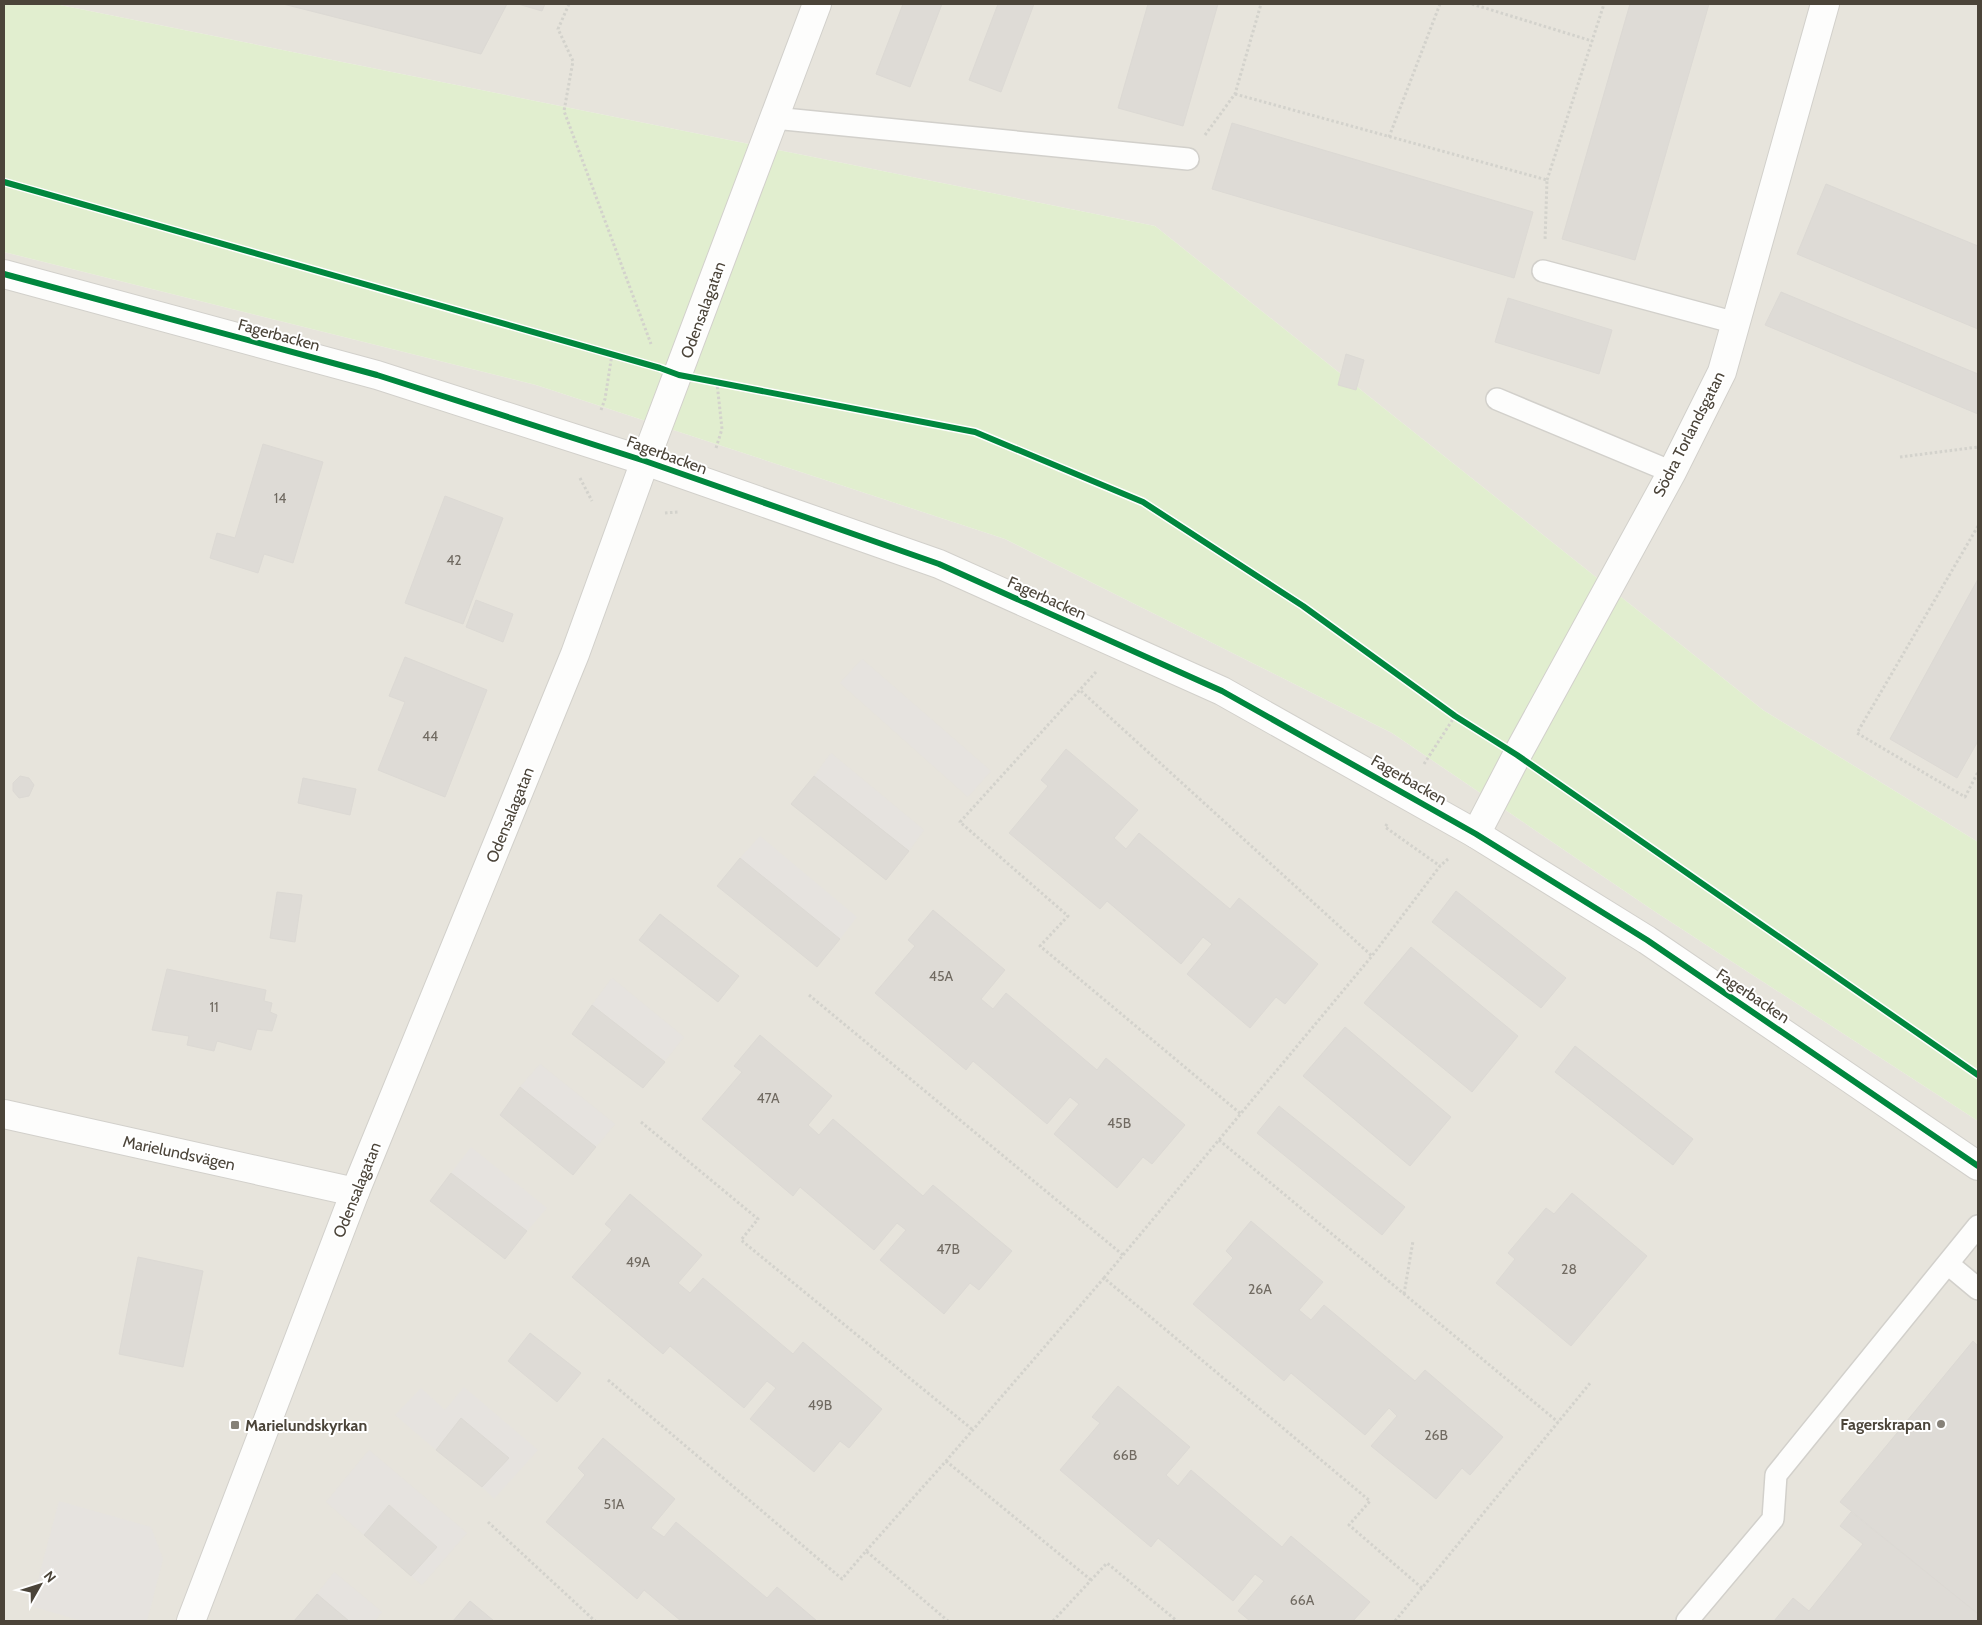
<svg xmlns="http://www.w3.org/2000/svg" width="1982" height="1625" viewBox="0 0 1982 1625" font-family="Cabin,sans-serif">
  <rect width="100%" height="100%" fill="#f4f2ee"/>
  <g fill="#e7e4dc">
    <path d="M55,4H1978V842L1763,710L1155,226Z"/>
    <path d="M4,252L536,385L1005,539L1392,733L1654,911L1978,1121V1621H4Z"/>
  </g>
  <path fill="#e1eecf" d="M4,4H55L1155,226L1763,710L1978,842V1121L1654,911L1392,733L1005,539L536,385L4,252Z"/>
  <g fill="#e6e3df">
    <path d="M862,659L991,771L968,797L840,683Z"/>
    <path d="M831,753L924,830L909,851L814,776Z"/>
    <path d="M760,836L857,917L840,939L740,858Z"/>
    <path d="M612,978L684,1037L665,1061L592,1005Z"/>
    <path d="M540,1064L615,1124L596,1147L520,1087Z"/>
    <path d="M471,1147L547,1208L527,1231L451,1173Z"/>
    <path d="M464,1387L538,1450L494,1499L482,1487L509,1458L436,1450L395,1415L421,1388L445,1410Z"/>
    <path d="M369,1450L467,1533L422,1585L411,1576L437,1547L390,1505L364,1535L326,1502Z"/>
    <path d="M59,1501L151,1527L163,1559L147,1621H82L31,1606Z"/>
    <path d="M334,1572L382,1612L375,1621H349L317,1594Z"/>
  </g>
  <g fill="#dedbd6" stroke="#dcd9d4">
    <path d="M283,4H507L481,54Z"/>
    <path d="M518,4H545L542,11Z"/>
    <path d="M903,4H942L910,87L876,74Z"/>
    <path d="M998,4H1034L1001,92L969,80Z"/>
    <path d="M1148,4H1218L1183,126L1118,108Z"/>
    <path d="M1630,4H1709L1635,260L1562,239Z"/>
    <path d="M1232,123L1533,212L1514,278L1212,189Z"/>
    <path d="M1826,184L1978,246V329L1797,254Z"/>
    <path d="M1781,292L1978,374V414L1765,325Z"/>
    <path d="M1508,298L1612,330L1599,374L1495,342Z"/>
    <path d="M1346,354L1364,360L1356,390L1338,385Z"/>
    <path d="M263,444L323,462L293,563L264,554L258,573L210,558L217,533L235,538Z"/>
    <path d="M445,496L503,518L463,624L405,603Z"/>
    <path d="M1978,579V741L1957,778L1890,739Z"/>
    <path d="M476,600L513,614L503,642L466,627Z"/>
    <path d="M405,657L487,690L445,797L378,770L405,702L389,696Z"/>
    <path d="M1066,749L1138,810L1114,838L1126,849L1139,833L1230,909L1239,898L1318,964L1285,1004L1276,997L1250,1028L1187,974L1212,944L1203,937L1181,964L1107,901L1100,909L1009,833L1048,786L1041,780Z"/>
    <path d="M20,776L29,778L34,785L29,796L19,798L13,791V783Z"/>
    <path d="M814,776L909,851L886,880L791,804Z"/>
    <path d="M303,778L356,789L350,815L298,803Z"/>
    <path d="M740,858L840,939L817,967L717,886Z"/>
    <path d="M1456,891L1566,978L1541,1008L1432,922Z"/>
    <path d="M277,892L302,895L295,942L270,938Z"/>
    <path d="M933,910L1005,970L981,999L993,1009L1006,993L1097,1070L1106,1058L1185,1125L1152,1164L1143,1157L1117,1188L1054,1134L1079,1104L1070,1097L1047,1124L973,1061L966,1070L875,993L915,946L908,940Z"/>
    <path d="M660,914L739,976L718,1002L639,940Z"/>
    <path d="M1411,947L1518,1036L1472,1092L1364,1003Z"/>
    <path d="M167,969L266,990L264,1001L272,1003L270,1012L277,1015L272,1031L257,1029L251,1050L217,1041L214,1051L187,1045L189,1036L152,1030Z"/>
    <path d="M592,1005L665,1062L643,1088L572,1034Z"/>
    <path d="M1345,1027L1451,1117L1410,1166L1303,1076Z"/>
    <path d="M760,1035L832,1096L808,1125L819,1135L833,1119L923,1196L933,1185L1012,1251L979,1290L970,1283L944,1314L880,1260L906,1230L897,1223L874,1250L800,1187L793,1196L702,1119L742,1072L734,1066Z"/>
    <path d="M1575,1046L1693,1139L1673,1165L1555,1072Z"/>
    <path d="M520,1087L596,1147L573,1175L500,1115Z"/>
    <path d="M1279,1106L1405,1207L1382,1235L1257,1133Z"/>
    <path d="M451,1173L527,1231L505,1259L430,1201Z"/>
    <path d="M1572,1193L1647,1256L1571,1346L1496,1283L1515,1259L1508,1253L1546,1208L1554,1214Z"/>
    <path d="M630,1194L702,1255L678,1283L690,1293L703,1278L793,1354L803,1342L882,1409L849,1448L840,1441L814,1472L750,1419L776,1388L767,1381L744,1408L670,1346L663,1354L572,1277L612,1230L605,1224Z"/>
    <path d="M1251,1221L1323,1282L1299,1310L1311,1320L1324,1305L1415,1381L1425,1370L1503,1437L1470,1475L1462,1468L1436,1499L1371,1446L1397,1416L1389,1408L1365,1435L1291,1373L1284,1381L1193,1304L1233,1258L1226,1251Z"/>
    <path d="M138,1257L203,1271L183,1367L119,1354Z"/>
    <path d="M530,1333L581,1373L557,1402L508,1361Z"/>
    <path d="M1973,1341L1978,1346V1614L1840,1502Z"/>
    <path d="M1118,1386L1190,1447L1166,1475L1178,1486L1191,1470L1282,1547L1291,1536L1370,1602L1353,1621H1250L1238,1611L1264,1581L1255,1574L1233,1601L1158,1538L1151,1547L1060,1470L1100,1423L1092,1417Z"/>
    <path d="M461,1418L509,1458L482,1487L436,1450Z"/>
    <path d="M603,1438L675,1499L651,1528L664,1537L676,1522L767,1598L777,1587L817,1621H681L644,1590L637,1599L546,1522L585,1475L578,1468Z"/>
    <path d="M389,1505L437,1547L411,1576L364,1535Z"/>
    <path d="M1851,1512L1978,1614V1621H1774L1793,1598L1809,1611L1863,1544L1840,1526Z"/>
    <path d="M317,1594L349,1621H294Z"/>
    <path d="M470,1601L494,1621H453Z"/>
  </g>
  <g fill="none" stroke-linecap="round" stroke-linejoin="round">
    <g stroke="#d2d0cb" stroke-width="24">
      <g id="service">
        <path d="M774,118L1188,159"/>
        <path d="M1543,271L1736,323"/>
        <path d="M1497,399L1672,472"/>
        <path d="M1948,1264L1978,1289"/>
        <path d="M1687,1621L1773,1519L1776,1475L1978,1226"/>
      </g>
    </g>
    <g stroke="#d2d0cb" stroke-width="30">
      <g id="minor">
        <path d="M4,274L377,375L645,461L939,564L1222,691L1476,834L1647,940L1978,1166"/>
        <path d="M1476,834L1517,755L1672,472L1722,372L1825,4"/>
        <path d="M4,1114L355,1192"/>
        <path d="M191,1621L355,1192L575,654L645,461L817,4"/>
      </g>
    </g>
    <g stroke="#d3d2cc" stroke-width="3" stroke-dasharray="2.5 2.5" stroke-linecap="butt">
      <path d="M569,4L558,29L573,61L564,111L651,344"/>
      <path d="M1472,4L1592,41"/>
      <path d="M1235,94L1547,180L1545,241"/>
      <path d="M1205,135L1235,94L1261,4"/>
      <path d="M1389,137L1440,4"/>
      <path d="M1547,180L1604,4"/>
      <path d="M601,410L605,399L612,354"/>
      <path d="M716,448L722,429L717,383"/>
      <path d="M1900,457L1978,447"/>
      <path d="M580,478L592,501"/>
      <path d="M665,513L678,512"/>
      <path d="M1978,526L1857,733L1965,797L1978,772"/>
      <path d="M1096,672L960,822L1068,916L1040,946L1241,1114"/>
      <path d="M1081,691L1372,956"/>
      <path d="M1424,764L1455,716"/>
      <path d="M1387,824L1385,827L1440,866"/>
      <path d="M809,995L1123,1255"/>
      <path d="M641,1122L758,1219L741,1240L973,1430"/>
      <path d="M1219,1140L1558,1422"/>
      <path d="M1104,1278L1372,956L1440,866L1448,859"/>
      <path d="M1404,1294L1413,1241"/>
      <path d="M608,1380L842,1579L866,1551L948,1621"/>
      <path d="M946,1461L1091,1580"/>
      <path d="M488,1522L595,1621"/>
      <path d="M866,1551L946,1461L1104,1278L1370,1501L1349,1525L1422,1588"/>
      <path d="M1053,1621L1107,1563L1177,1621"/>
      <path d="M1395,1621L1591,1382"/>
    </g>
    <use href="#service" stroke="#fdfdfc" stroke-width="21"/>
    <use href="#minor" stroke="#fdfdfc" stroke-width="28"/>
    <g stroke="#fff" stroke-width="9">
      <g id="cycleway">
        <path d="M4,182L660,368L679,375L975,432L1143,502L1303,606L1455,716L1517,755L1978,1075"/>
        <path d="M4,274L377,375L645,461L939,564L1222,691L1476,834L1647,940L1978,1166"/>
      </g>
    </g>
    <use href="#cycleway" stroke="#00873e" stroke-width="6"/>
  </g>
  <g fill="#868178" stroke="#fff" stroke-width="2">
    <circle cx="1941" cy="1424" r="5"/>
    <rect x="230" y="1420" width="10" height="10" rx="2.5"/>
  </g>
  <g text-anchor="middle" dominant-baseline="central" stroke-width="4" stroke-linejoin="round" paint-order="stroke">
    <g font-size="14" fill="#706a61">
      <text x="280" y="498">14</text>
      <text x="454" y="560">42</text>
      <text x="430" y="736">44</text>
      <text x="941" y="976">45A</text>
      <text x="214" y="1007">11</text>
      <text x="768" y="1098">47A</text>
      <text x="1119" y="1123">45B</text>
      <text x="948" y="1249">47B</text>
      <text x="638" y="1262">49A</text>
      <text x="1569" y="1269">28</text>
      <text x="1260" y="1289">26A</text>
      <text x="820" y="1405">49B</text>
      <text x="1436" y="1435">26B</text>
      <text x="1125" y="1455">66B</text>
      <text x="614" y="1504">51A</text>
      <text x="1302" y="1600">66A</text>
    </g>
    <g font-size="16" fill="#4b4439" stroke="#fff">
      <text transform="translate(703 310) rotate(-70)">Odensalagatan</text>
      <text transform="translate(279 335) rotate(15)">Fagerbacken</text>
      <text transform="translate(1689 434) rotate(-63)">Södra Torlandsgatan</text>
      <text transform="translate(667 455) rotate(20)">Fagerbacken</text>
      <text transform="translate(1047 598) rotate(24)">Fagerbacken</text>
      <text transform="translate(1409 780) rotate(30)">Fagerbacken</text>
      <text transform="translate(510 815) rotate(-68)">Odensalagatan</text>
      <text transform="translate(1753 996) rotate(34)">Fagerbacken</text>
      <text transform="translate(179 1153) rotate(12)">Marielundsvägen</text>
      <text transform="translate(357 1190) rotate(-68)">Odensalagatan</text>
    </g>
    <g font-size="16" font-weight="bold" fill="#4b4439" stroke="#fff" text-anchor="end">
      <text x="1931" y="1424">Fagerskrapan</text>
      <text x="245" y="1425" text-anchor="start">Marielundskyrkan</text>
    </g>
  </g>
  <rect width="1982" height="1625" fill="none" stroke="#4b4439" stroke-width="10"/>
  <g transform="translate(40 1585) rotate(51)" stroke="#ffffff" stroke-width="4" paint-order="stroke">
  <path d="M0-4L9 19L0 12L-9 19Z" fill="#4b4439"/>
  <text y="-8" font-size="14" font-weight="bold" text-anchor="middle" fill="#4b4439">N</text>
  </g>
</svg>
